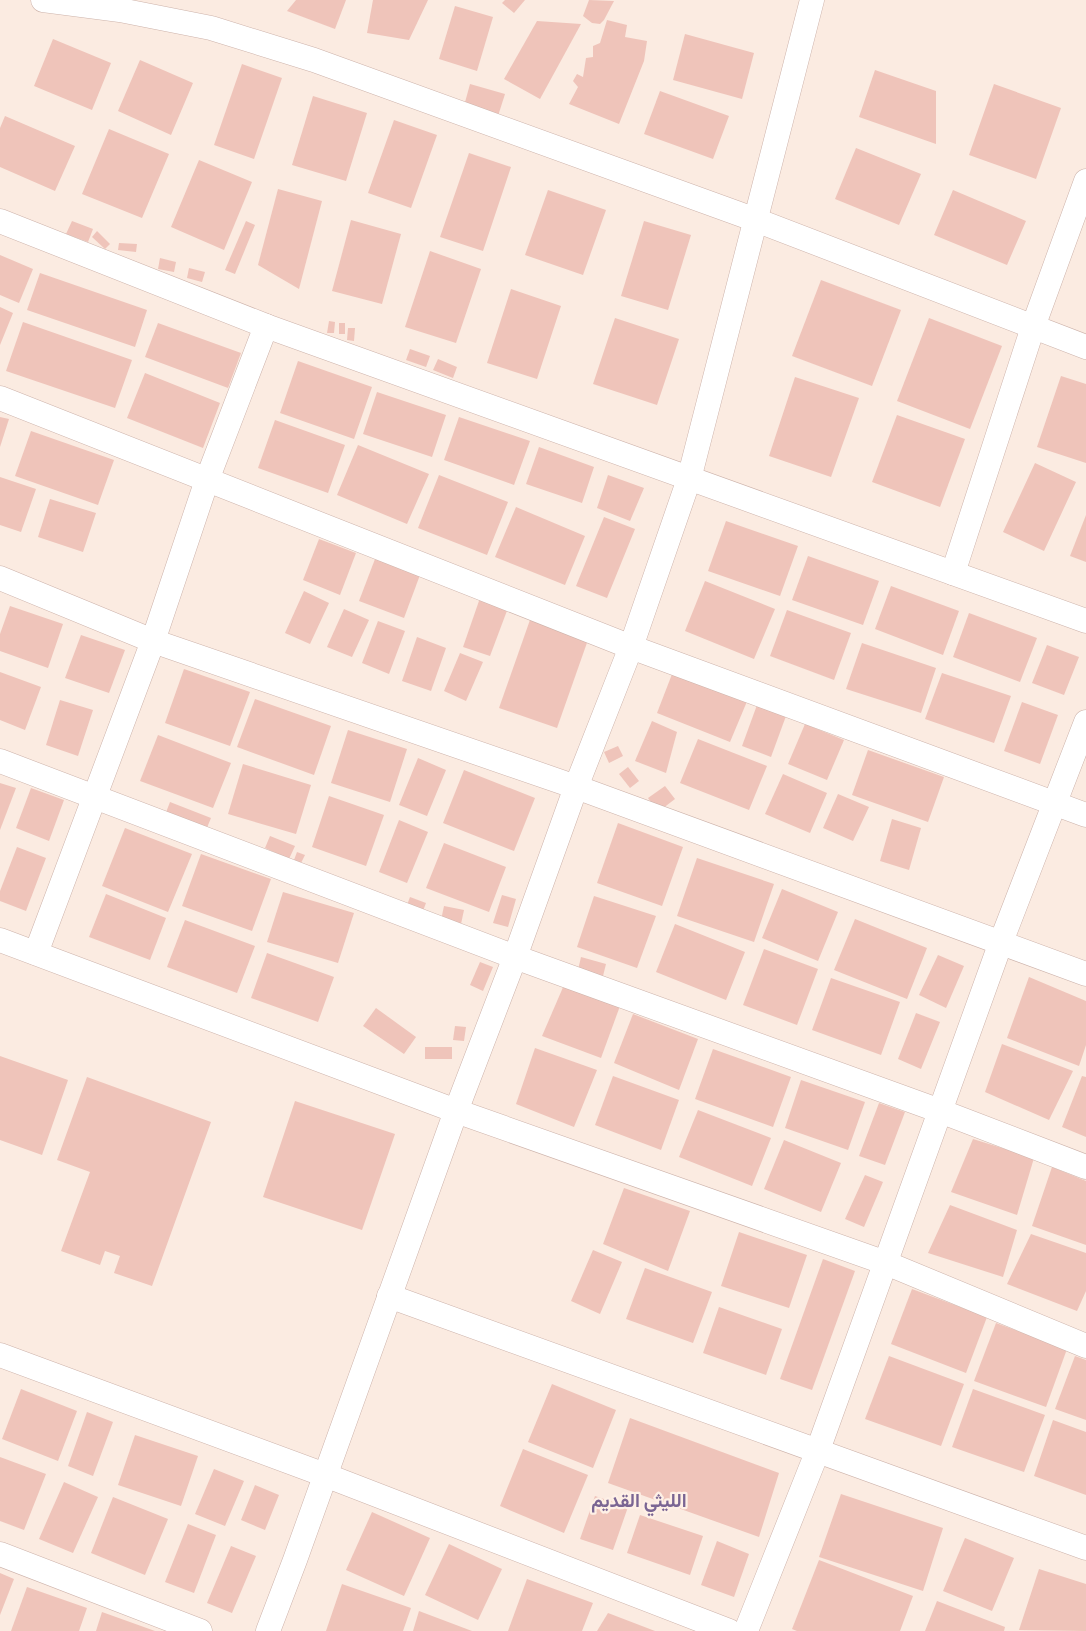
<svg xmlns="http://www.w3.org/2000/svg" width="1086" height="1631" viewBox="0 0 1086 1631" font-family="Barlow,Vazirmatn,sans-serif">
  <rect width="100%" height="100%" fill="#fbebe1"/>
  <g fill="#efc4ba">
    <path d="M296,0H346L335,29L287,11Z"/>
    <path d="M373,0H428L409,40L367,33Z"/>
    <path d="M505,0H525L514,13L502,3Z"/>
    <path d="M589,0L614,1L604,20L600,24L592,23L583,16Z"/>
    <path d="M455,6L493,17L477,71L439,59Z"/>
    <path d="M607,20L627,25L625,37L647,41L644,61L619,124L569,104L578,87L573,81L577,74L583,77L586,58L593,57V46L600,43Z"/>
    <path d="M537,21L581,24L540,99L504,79Z"/>
    <path d="M685,34L754,53L742,99L673,80Z"/>
    <path d="M53,39L111,63L92,110L34,86Z"/>
    <path d="M140,60L193,83L171,135L118,111Z"/>
    <path d="M242,64L282,78L254,159L214,145Z"/>
    <path d="M875,70L936,91V144L859,117Z"/>
    <path d="M470,84L505,94L498,116L464,106Z"/>
    <path d="M994,84L1061,108L1036,179L969,155Z"/>
    <path d="M660,91L729,116L713,159L644,134Z"/>
    <path d="M313,96L367,113L346,181L292,165Z"/>
    <path d="M5,116L75,146L55,191L0,167V128Z"/>
    <path d="M394,120L437,135L411,208L368,193Z"/>
    <path d="M109,129L169,154L142,218L82,194Z"/>
    <path d="M856,148L921,174L899,225L835,199Z"/>
    <path d="M469,153L511,167L483,251L440,237Z"/>
    <path d="M199,160L252,182L224,250L171,227Z"/>
    <path d="M278,189L322,201L299,289L258,265Z"/>
    <path d="M548,190L606,210L583,275L525,255Z"/>
    <path d="M953,190L1026,221L1007,265L934,235Z"/>
    <path d="M351,220L401,234L382,304L332,291Z"/>
    <path d="M72,221L93,229L88,242L66,234Z"/>
    <path d="M246,221L255,225L235,274L225,270Z"/>
    <path d="M644,221L691,235L668,310L621,296Z"/>
    <path d="M97,231L110,244L105,249L92,237Z"/>
    <path d="M119,243L137,244L136,252L118,250Z"/>
    <path d="M430,251L481,269L456,343L405,327Z"/>
    <path d="M0,255L33,269L19,303L0,295Z"/>
    <path d="M160,258L176,262L174,272L158,269Z"/>
    <path d="M189,268L205,272L202,282L187,278Z"/>
    <path d="M40,273L147,310L135,347L27,310Z"/>
    <path d="M821,280L901,310L872,386L792,356Z"/>
    <path d="M511,289L561,306L537,379L487,363Z"/>
    <path d="M0,307L13,313L0,345Z"/>
    <path d="M615,318L679,339L657,405L593,384Z"/>
    <path d="M929,318L1002,346L970,429L897,401Z"/>
    <path d="M329,321L335,322L334,333H327Z"/>
    <path d="M23,322L132,360L115,408L6,371Z"/>
    <path d="M158,323L241,353L228,388L145,357Z"/>
    <rect x="339" y="323" width="6" height="11"/>
    <path d="M348,328H355L354,341L347,340Z"/>
    <path d="M410,349L430,356L426,367L406,360Z"/>
    <path d="M438,359L457,367L453,378L433,370Z"/>
    <path d="M298,361L372,387L354,439L280,413Z"/>
    <path d="M145,373L220,403L203,448L127,418Z"/>
    <path d="M1061,376L1086,384V463L1037,447Z"/>
    <path d="M795,377L859,398L831,477L769,456Z"/>
    <path d="M377,392L446,415L432,457L363,434Z"/>
    <path d="M897,415L965,439L940,507L872,482Z"/>
    <path d="M0,417L9,419L0,447Z"/>
    <path d="M459,417L530,441L514,485L444,460Z"/>
    <path d="M275,420L345,445L328,493L258,468Z"/>
    <path d="M31,431L114,460L98,505L15,476Z"/>
    <path d="M358,445L429,474L407,524L337,495Z"/>
    <path d="M539,447L594,467L582,503L526,484Z"/>
    <path d="M1035,463L1076,482L1044,551L1003,532Z"/>
    <path d="M439,475L508,502L487,555L418,528Z"/>
    <path d="M608,475L644,488L630,521L597,508Z"/>
    <path d="M0,477L36,489L21,532L0,525Z"/>
    <path d="M50,499L96,513L83,552L38,537Z"/>
    <path d="M516,507L585,536L565,585L495,557Z"/>
    <path d="M1086,515V562L1070,556Z"/>
    <path d="M604,517L635,529L607,598L576,586Z"/>
    <path d="M726,521L798,546L780,596L708,571Z"/>
    <path d="M319,539L356,553L340,595L303,580Z"/>
    <path d="M808,556L879,581L863,625L792,600Z"/>
    <path d="M375,559L420,575L404,618L359,601Z"/>
    <path d="M705,581L775,609L754,659L685,631Z"/>
    <path d="M891,586L959,611L943,655L875,629Z"/>
    <path d="M304,591L329,603L310,644L285,633Z"/>
    <path d="M480,598L508,608L490,656L463,647Z"/>
    <path d="M10,606L63,624L48,668L0,651V634Z"/>
    <path d="M344,609L369,620L352,657L327,647Z"/>
    <path d="M787,610L851,633L834,680L770,656Z"/>
    <path d="M969,613L1037,638L1020,682L953,657Z"/>
    <path d="M531,617L589,637L557,728L499,708Z"/>
    <path d="M378,621L405,631L389,674L362,663Z"/>
    <path d="M81,635L125,650L109,693L65,678Z"/>
    <path d="M417,637L446,648L431,691L402,681Z"/>
    <path d="M862,643L936,668L921,713L846,689Z"/>
    <path d="M1047,645L1079,657L1064,695L1032,683Z"/>
    <path d="M460,653L483,662L466,701L444,691Z"/>
    <path d="M184,669L250,692L230,746L165,723Z"/>
    <path d="M674,669L748,699L730,742L657,713Z"/>
    <path d="M0,672L41,687L25,730L0,720Z"/>
    <path d="M942,673L1011,696L994,743L925,719Z"/>
    <path d="M255,699L331,726L314,775L237,747Z"/>
    <path d="M60,700L93,710L78,756L46,745Z"/>
    <path d="M1022,702L1058,715L1040,764L1004,751Z"/>
    <path d="M757,705L786,716L771,757L742,746Z"/>
    <path d="M652,721L677,732L666,773L635,761Z"/>
    <path d="M805,724L844,740L827,780L788,764Z"/>
    <path d="M348,730L407,749L390,802L331,783Z"/>
    <path d="M158,735L231,763L213,808L140,781Z"/>
    <path d="M698,739L767,766L749,810L680,783Z"/>
    <path d="M618,746L623,756L609,763L604,752Z"/>
    <path d="M868,750L944,777L928,822L852,795Z"/>
    <path d="M418,758L446,770L427,816L399,805Z"/>
    <path d="M243,764L311,785L296,834L228,814Z"/>
    <path d="M628,767L639,781L630,788L619,774Z"/>
    <path d="M464,770L535,798L514,851L443,823Z"/>
    <path d="M783,774L827,793L810,833L765,814Z"/>
    <path d="M0,783L16,788L0,830Z"/>
    <path d="M665,786L675,799L658,812L648,798Z"/>
    <path d="M31,788L64,800L49,841L16,828Z"/>
    <path d="M838,794L869,807L853,841L823,828Z"/>
    <path d="M329,796L384,815L366,866L312,847Z"/>
    <path d="M170,802L211,818L206,830L165,815Z"/>
    <path d="M892,819L921,828L909,870L880,861Z"/>
    <path d="M399,820L428,832L407,883L379,872Z"/>
    <path d="M618,823L683,847L662,906L597,883Z"/>
    <path d="M125,828L192,854L168,912L102,886Z"/>
    <path d="M270,836L295,846L289,859L265,848Z"/>
    <path d="M444,843L506,867L489,912L426,888Z"/>
    <path d="M17,847L46,858L26,911L0,901V891Z"/>
    <path d="M297,852L305,855L301,863L294,860Z"/>
    <path d="M201,854L271,879L252,931L182,906Z"/>
    <path d="M697,858L774,884L754,942L677,916Z"/>
    <path d="M782,889L838,912L818,961L762,938Z"/>
    <path d="M283,892L354,913L338,963L267,942Z"/>
    <path d="M106,894L166,918L150,960L89,937Z"/>
    <path d="M502,895L516,899L508,927L493,923Z"/>
    <path d="M594,896L656,916L637,968L577,947Z"/>
    <path d="M410,897L426,903L423,911L407,905Z"/>
    <path d="M444,906L464,910L461,924L441,920Z"/>
    <path d="M855,919L927,948L907,999L834,970Z"/>
    <path d="M185,920L255,946L237,993L167,967Z"/>
    <path d="M675,924L745,952L726,1000L656,972Z"/>
    <path d="M764,949L818,969L797,1025L743,1005Z"/>
    <path d="M267,953L334,977L318,1022L251,998Z"/>
    <path d="M938,955L964,966L946,1008L919,995Z"/>
    <path d="M581,957L606,964L603,976L578,970Z"/>
    <path d="M480,962L493,967L483,991L470,985Z"/>
    <path d="M1029,977L1086,1001V1045L1079,1066L1007,1038Z"/>
    <path d="M831,978L900,1002L881,1055L812,1030Z"/>
    <path d="M564,985L620,1006L601,1058L542,1036Z"/>
    <path d="M376,1008L416,1037L404,1054L363,1026Z"/>
    <path d="M916,1013L940,1022L921,1069L898,1059Z"/>
    <path d="M633,1014L698,1039L679,1090L614,1063Z"/>
    <path d="M455,1026L466,1027L464,1041L453,1040Z"/>
    <path d="M1002,1044L1073,1071L1049,1120L985,1092Z"/>
    <rect x="425" y="1047" width="27" height="12"/>
    <path d="M535,1048L597,1070L574,1127L516,1104Z"/>
    <path d="M713,1049L791,1077L773,1127L695,1099Z"/>
    <path d="M0,1056L68,1080L42,1155L0,1140Z"/>
    <path d="M613,1076L679,1100L661,1150L595,1125Z"/>
    <path d="M1082,1076L1086,1077V1137L1062,1127Z"/>
    <path d="M87,1077L211,1122L152,1286L114,1273L120,1256L105,1251L100,1265L61,1251L90,1172L57,1160Z"/>
    <path d="M801,1080L865,1102L848,1150L785,1128Z"/>
    <path d="M295,1101L395,1134L362,1230L263,1197Z"/>
    <path d="M879,1103L905,1112L885,1165L859,1156Z"/>
    <path d="M698,1110L771,1138L752,1186L679,1157Z"/>
    <path d="M973,1139L1034,1158L1017,1215L951,1192Z"/>
    <path d="M784,1140L841,1163L821,1212L764,1189Z"/>
    <path d="M1052,1167L1086,1181V1245L1032,1226Z"/>
    <path d="M865,1175L883,1182L864,1227L845,1219Z"/>
    <path d="M624,1188L690,1211L668,1271L603,1244Z"/>
    <path d="M950,1205L1017,1230L1003,1277L928,1253Z"/>
    <path d="M739,1232L807,1255L789,1308L721,1286Z"/>
    <path d="M1031,1234L1086,1253V1291L1077,1311L1007,1284Z"/>
    <path d="M593,1250L622,1262L600,1314L571,1301Z"/>
    <path d="M823,1259L855,1271L812,1390L780,1379Z"/>
    <path d="M645,1268L712,1292L693,1343L626,1319Z"/>
    <path d="M912,1289L987,1317L966,1373L891,1344Z"/>
    <path d="M719,1307L782,1329L766,1375L703,1353Z"/>
    <path d="M996,1323L1067,1349L1046,1407L974,1381Z"/>
    <path d="M889,1356L964,1384L941,1446L865,1419Z"/>
    <path d="M1075,1356L1086,1360V1420L1055,1409Z"/>
    <path d="M552,1384L616,1410L593,1468L528,1442Z"/>
    <path d="M21,1389L77,1411L58,1461L2,1439Z"/>
    <path d="M973,1389L1045,1415L1024,1472L952,1447Z"/>
    <path d="M87,1412L113,1422L93,1476L68,1466Z"/>
    <path d="M630,1418L779,1473L759,1537L608,1483Z"/>
    <path d="M1053,1420L1086,1432V1495L1034,1476Z"/>
    <path d="M135,1435L198,1456L181,1506L118,1485Z"/>
    <path d="M523,1449L588,1475L564,1533L500,1506Z"/>
    <path d="M0,1457L46,1474L24,1530L0,1521Z"/>
    <path d="M214,1469L244,1481L225,1526L195,1514Z"/>
    <path d="M64,1482L98,1497L73,1553L39,1539Z"/>
    <path d="M255,1485L279,1495L265,1530L241,1520Z"/>
    <path d="M841,1494L943,1528L923,1591L819,1557Z"/>
    <path d="M595,1496L628,1507L613,1550L580,1539Z"/>
    <path d="M113,1497L168,1519L145,1575L91,1553Z"/>
    <path d="M372,1512L430,1538L404,1596L346,1570Z"/>
    <path d="M640,1515L703,1536L690,1575L627,1553Z"/>
    <path d="M188,1524L216,1535L194,1593L165,1582Z"/>
    <path d="M965,1538L1014,1558L992,1611L943,1591Z"/>
    <path d="M717,1541L749,1554L734,1597L701,1585Z"/>
    <path d="M449,1544L502,1569L478,1620L425,1595Z"/>
    <path d="M231,1546L256,1556L232,1613L207,1603Z"/>
    <path d="M819,1560L913,1596L900,1631H797L792,1629Z"/>
    <path d="M1039,1569L1086,1584V1631L1019,1630Z"/>
    <path d="M0,1573L14,1579L0,1615Z"/>
    <path d="M527,1579L593,1603L582,1631H508Z"/>
    <path d="M342,1584L411,1608L403,1631H326Z"/>
    <path d="M27,1587L87,1608L79,1631H11Z"/>
    <path d="M937,1601L1005,1627L1004,1631H925Z"/>
    <path d="M419,1611L472,1631H413Z"/>
    <path d="M102,1612L155,1631H96Z"/>
    <path d="M608,1613L655,1631H597Z"/>
  </g>
  <g fill="none" stroke-linecap="round" stroke-linejoin="round">
    <g stroke="#cdb3ab" stroke-width="25">
      <g id="street">
        <path d="M43,0L120,10L211,28L314,60L756,220L1086,347"/>
        <path d="M0,221L266,326L1086,621"/>
        <path d="M0,398L631,647L1086,815"/>
        <path d="M953,573L1033,327L1086,181"/>
        <path d="M0,578L153,641L576,787L1086,974"/>
        <path d="M0,761L515,957L940,1111L1086,1167"/>
        <path d="M0,940L456,1111L886,1263L1086,1346"/>
        <path d="M36,953L153,641L207,480L266,326"/>
        <path d="M389,1296L1086,1548"/>
        <path d="M0,1355L325,1475L729,1631"/>
        <path d="M0,1554L200,1631"/>
        <path d="M268,1631L295,1560L456,1111L515,957L576,787L631,647L689,479L812,0"/>
        <path d="M746,1631L818,1450L1001,942L1086,722"/>
      </g>
    </g>
    <use href="#street" stroke="#fff" stroke-width="24"/>
  </g>
  <g text-anchor="middle" dominant-baseline="central" stroke-width="4.5" stroke-linejoin="round" paint-order="stroke">
    <g font-size="19" font-weight="bold" fill="#7a6593" stroke="#fef0e6">
      <text x="639" y="1499">الليثي القديم</text>
    </g>
  </g>
</svg>
